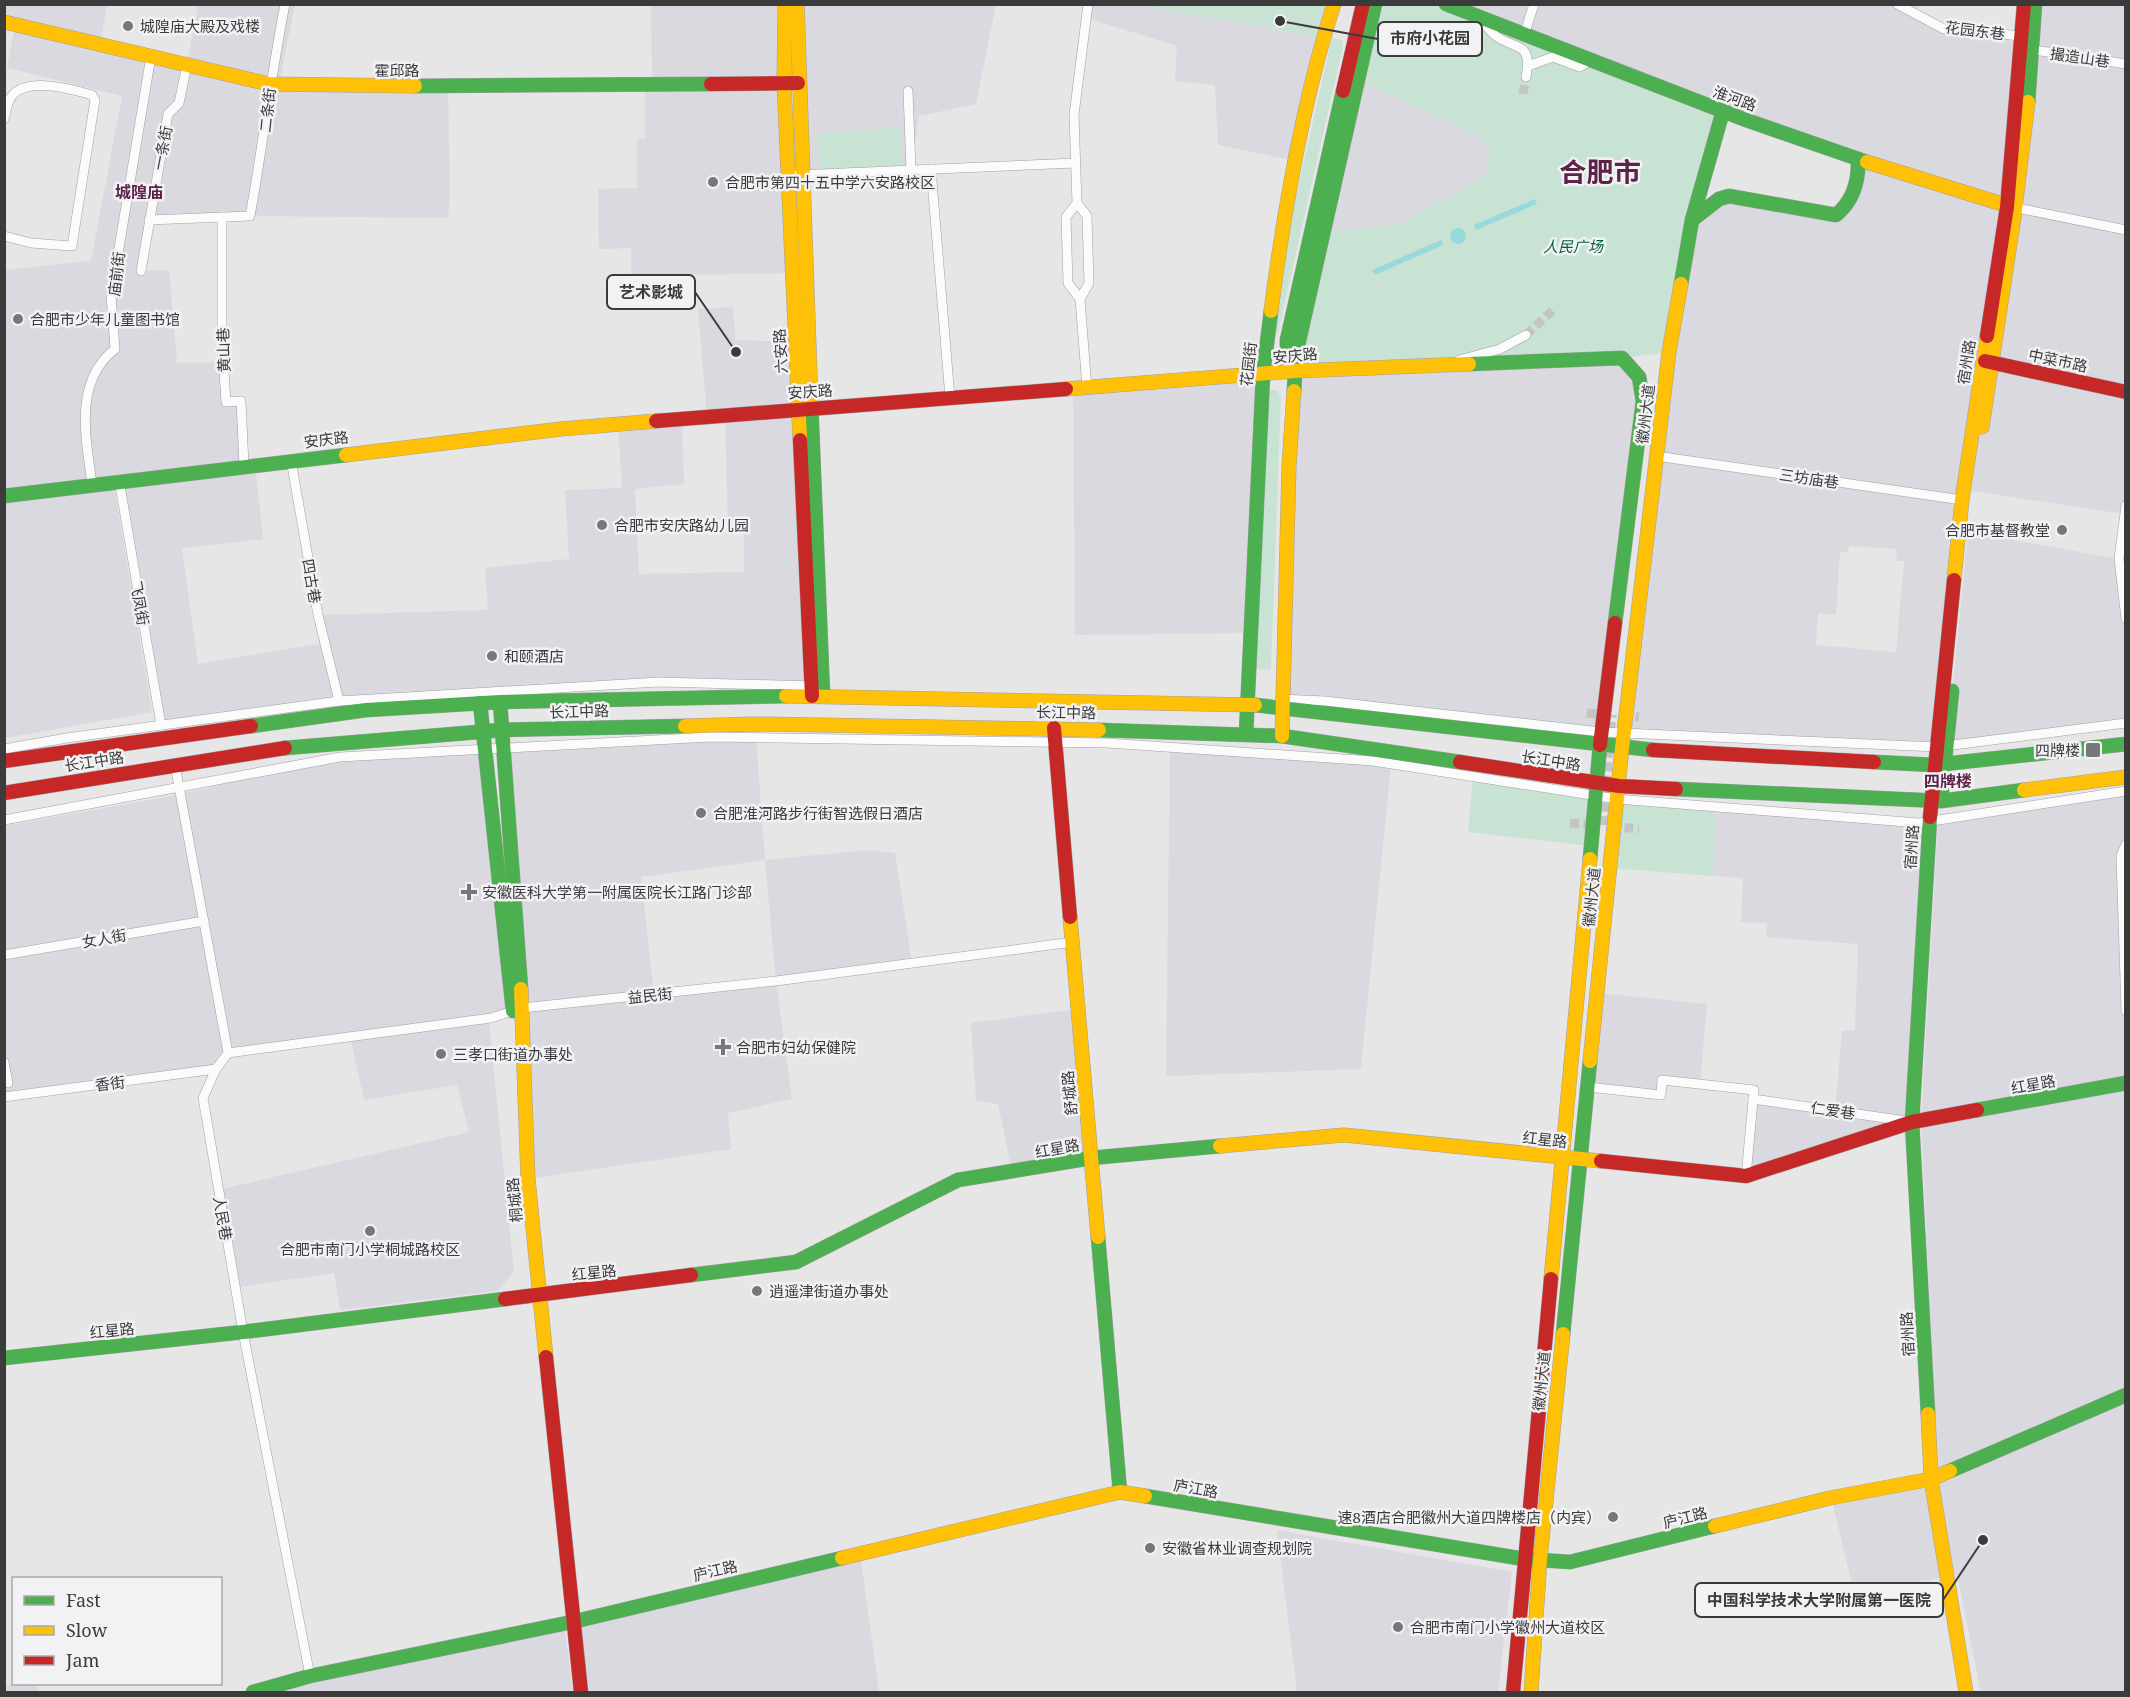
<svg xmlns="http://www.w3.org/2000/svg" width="2130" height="1697" viewBox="0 0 2130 1697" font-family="'Noto Serif','Noto Sans SC',serif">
  <rect width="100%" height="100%" fill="#e6e6e7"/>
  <g fill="#d9d9df" fill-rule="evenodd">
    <path d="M5,5H107L100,44L187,64L198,5H295L279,84L448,86L450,194L448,218L250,216L149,221L142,271L169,270L177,363L222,362L223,406H239L244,465L255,464L263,539L182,548L198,664L324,643L318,615L488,610L485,568L569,559L565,490L622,488L618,424L682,419L684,484L635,489L639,574L744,572V525H728L725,415L707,416L698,309L733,307L736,340L797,342L812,686L659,682L161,725L119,481L5,496V270L91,261L122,96L7,68L15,25L5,22Z"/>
    <path d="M651,5H785L793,273L631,276V248L599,249L598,189L637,188V139H645V84H652Z"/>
    <path d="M797,5H996L976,104L919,116L911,170L802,175Z"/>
    <path d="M1088,5H1139L1323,38L1296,161L1218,145L1215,85L1175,81L1177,46L1087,18Z"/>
    <path d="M1446,5H1919L1918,15L1944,29L2022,36L1937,747L1624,734L1692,220L1719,199L1800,208H1846L1858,159ZM1849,546L1897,549L1896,561H1904L1896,652L1816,645L1818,613L1836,615L1840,552H1848Z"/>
    <path d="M2035,5H2125V723L1947,747L1968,532L2119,559L2124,514L1972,491Z"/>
    <path d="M1358,79L1479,137L1490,148V164L1482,179L1397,225L1322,231Z"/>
    <path d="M1622,358L1643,401L1601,732L1284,699L1294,371Z"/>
    <path d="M1263,375L1249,633L1075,635L1073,389Z"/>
    <path d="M114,485L152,712L5,738L4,501Z"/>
    <path d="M756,737L765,860L869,850L895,853L912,963L776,981L792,1099L728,1113L731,1149L528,1179L504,749ZM765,860L776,981L654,995L641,877Z"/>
    <path d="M1170,747L1391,764L1361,1069L1166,1076Z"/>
    <path d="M486,750L513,1011L229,1053L216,1069L5,1097V826L176,795L340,757Z"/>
    <path d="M2125,791V1395L1938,1476L1921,1121L1938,822Z"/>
    <path d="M1716,808L1929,823L1912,1122L1746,1176L1753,1099L1835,1111L1842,1031L1855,1030L1858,944L1766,937L1767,923L1741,922L1743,878L1713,876Z"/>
    <path d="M1598,993L1707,1004L1700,1084L1662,1080L1661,1095L1588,1087Z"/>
    <path d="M1078,1009L1091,1158L1012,1172L998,1104L976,1101L971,1023Z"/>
    <path d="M489,1021L514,1272L497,1291L340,1310L334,1273L239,1287L222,1189L469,1132L457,1085L364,1100L351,1040Z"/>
    <path d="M2125,1404V1692H1981L1957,1574L1855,1597L1833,1505L1951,1480L2039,1438Z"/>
    <path d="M1277,1530L1512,1572L1498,1692H1297Z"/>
    <path d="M860,1553L879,1692H581L572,1622Z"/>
    <path d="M564,1623L573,1692H253Z"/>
    <path d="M21,1684H36L38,1692H5V1686Z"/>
  </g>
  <g fill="#c8e3d4">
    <path d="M1139,5H1334L1323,38Z"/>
    <path d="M1375,5H1446L1723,111L1669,352L1622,358L1294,371L1322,231L1397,225L1482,179L1490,164V148L1479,137L1358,79Z"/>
    <path d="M1332,38L1342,40L1343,46L1278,332L1273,337L1265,332Z"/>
    <path d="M901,127V167L819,169L818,134Z"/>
    <path d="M1271,390H1277L1281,397L1271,670L1252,669L1265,395Z"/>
    <path d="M1473,776L1595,794L1590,846L1468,832Z"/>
    <path d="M1617,799L1716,808L1713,876L1610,868Z"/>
  </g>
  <g fill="#98d9db">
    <path d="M1535,199L1537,204L1476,230L1474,225Z"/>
    <circle cx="1458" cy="236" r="8"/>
    <path d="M1441,240L1443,245L1375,275L1372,270Z"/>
  </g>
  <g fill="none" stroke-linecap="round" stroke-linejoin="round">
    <g stroke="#c4c4c5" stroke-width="9" stroke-dasharray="9 4.5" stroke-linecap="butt">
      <path d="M1523,94L1526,77"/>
      <path d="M1526,335L1554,309"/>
      <path d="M1587,713L1608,715"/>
      <path d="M1622,715L1639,717"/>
      <path d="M1570,823L1597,825"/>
      <path d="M1603,825L1612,715"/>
      <path d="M1611,826L1639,829"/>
    </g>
    <g stroke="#a1a1a2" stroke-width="10">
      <g id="street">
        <path d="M1897,4L1944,29L2022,36"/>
        <path d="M1482,23C1489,26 1490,32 1496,36C1515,50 1533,41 1526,77"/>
        <path d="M1524,35L1534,4"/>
        <path d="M2034,50L2126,64"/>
        <path d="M1528,66L1553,57L1580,67L1591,60"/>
        <path d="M908,91L911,170"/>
        <path d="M4,119C6,112 7,103 11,97C26,76 72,89 92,95L95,100L72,246L31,243L4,236"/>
        <path d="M931,169L950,398"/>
        <path d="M797,175L1076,163"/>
        <path d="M1077,203L1087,216L1089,283L1080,299"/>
        <path d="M2017,208L2126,230"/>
        <path d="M222,217V343L226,402L241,401L244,465"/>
        <path d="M149,220L250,216C263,145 271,75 285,4"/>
        <path d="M141,271L168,114L179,103L187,65"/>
        <path d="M1459,360L1500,349L1526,335"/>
        <path d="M1087,388L1080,299L1068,283L1066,217L1077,203L1074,115L1088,4"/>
        <path d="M1656,456L1962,500"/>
        <path d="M291,460L318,615L339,701"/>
        <path d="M119,480L161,725"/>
        <path d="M92,484C86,438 73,382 115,349L111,296L151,56"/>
        <path d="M2126,505L2119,559L2126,619"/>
        <path d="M1280,699L1325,701L1601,732L1937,747L2126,723"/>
        <path d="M4,749L67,738L339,701L659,682L816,686"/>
        <path d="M175,765L228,1053L216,1069L203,1098L243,1332L310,1676"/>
        <path d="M4,820L340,757L710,737L1107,743L1373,761L1617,799L1919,823L2126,791"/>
        <path d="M2126,844L2121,856L2126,1011"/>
        <path d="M4,955L204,921"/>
        <path d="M228,1053L491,1018L522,1008L776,981L1073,942"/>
        <path d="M4,1062L8,1083"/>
        <path d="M1588,1087L1661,1095L1662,1080L1754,1090L1746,1176"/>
        <path d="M4,1097L216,1069"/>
        <path d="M1753,1099L1906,1121"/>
      </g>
    </g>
    <g stroke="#a1a1a2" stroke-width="15">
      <g id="fast">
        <path d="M1446,4L1746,120L1867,162"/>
        <path d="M415,86L711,84"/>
        <path d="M2028,102L2035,4"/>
        <path d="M1692,220L1719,199L1729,196L1836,215C1853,201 1859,181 1858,159"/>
        <path d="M1681,284L1692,220L1723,111"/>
        <path d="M1469,364L1622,358L1639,377L1643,401L1615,623"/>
        <path d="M1294,371L1287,351V340L1343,91"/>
        <path d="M1294,391L1296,354L1375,4"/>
        <path d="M811,402L823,695"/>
        <path d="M4,496L346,455"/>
        <path d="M500,702L521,989"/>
        <path d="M480,703L513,1011"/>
        <path d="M1255,705L1653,750"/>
        <path d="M251,726L366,710L500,702L786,696"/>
        <path d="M1099,730L1282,736L1460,762"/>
        <path d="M1246,734L1263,375L1271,311"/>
        <path d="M285,748L502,730L685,726"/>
        <path d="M1874,762L1935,765L2126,744"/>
        <path d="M1676,789L1941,801L2024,790"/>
        <path d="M1941,800L1952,691"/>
        <path d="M1590,859L1600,745"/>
        <path d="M1977,1110L2126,1083"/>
        <path d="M1098,1237L1120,1492"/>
        <path d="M691,1275L796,1262L958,1180L1091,1158L1220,1146"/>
        <path d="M1563,1334L1590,1061"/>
        <path d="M4,1358L243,1332L505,1299"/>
        <path d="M1928,1414L1912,1122L1930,817"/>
        <path d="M1950,1471L2126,1395"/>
        <path d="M1145,1496L1524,1559L1570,1562L1715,1526"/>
        <path d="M253,1692L310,1676L572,1622L842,1558"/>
      </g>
    </g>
    <g stroke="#a1a1a2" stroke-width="15">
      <g id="slow">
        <path d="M785,4L784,83L800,440"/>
        <path d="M797,4L811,402"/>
        <path d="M4,22L269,84L415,86"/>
        <path d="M1867,162L2015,208"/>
        <path d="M1271,311C1284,210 1303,100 1334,4"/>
        <path d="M1066,389L1294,371L1469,364"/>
        <path d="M1982,427L2014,217L2028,102"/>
        <path d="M346,455L561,429L656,421"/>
        <path d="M1954,580L1962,500L1987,336"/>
        <path d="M786,696L1255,705"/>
        <path d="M685,726L755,724L1099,730"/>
        <path d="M1282,736L1289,465L1294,391"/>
        <path d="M1622,748L1669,352L1681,284"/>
        <path d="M2024,790L2126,777"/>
        <path d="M1070,917L1098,1237"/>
        <path d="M521,989L528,1179L546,1357"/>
        <path d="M1590,1061L1622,748"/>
        <path d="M1220,1146L1344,1135L1601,1161"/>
        <path d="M1551,1279L1590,859"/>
        <path d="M1928,1414L1931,1479L1966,1692"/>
        <path d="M1715,1526L1830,1498L1931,1479L1950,1471"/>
        <path d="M842,1558L1120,1492L1145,1496"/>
        <path d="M1531,1692L1540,1560L1563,1334"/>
      </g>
    </g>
    <g stroke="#a1a1a2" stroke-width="15">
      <g id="jam">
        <path d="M711,84L798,83"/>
        <path d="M1343,91L1363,4"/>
        <path d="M1987,336L2007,207L2024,4"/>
        <path d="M1985,361L2126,392"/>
        <path d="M656,421L1066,389"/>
        <path d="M800,440L812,696"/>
        <path d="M1054,728L1070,917"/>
        <path d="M1600,745L1615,623"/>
        <path d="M1653,750L1874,762"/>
        <path d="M4,761L251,726"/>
        <path d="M1460,762L1619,786L1676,789"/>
        <path d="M4,793L285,748"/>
        <path d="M1930,817L1954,580"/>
        <path d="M1601,1161L1746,1176L1912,1122L1977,1110"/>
        <path d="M505,1299L691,1275"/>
        <path d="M546,1357L581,1692"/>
        <path d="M1513,1692L1551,1279"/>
      </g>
    </g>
    <use href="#street" stroke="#fbfbfb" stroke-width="9"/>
    <use href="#fast" stroke="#4caf50" stroke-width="14"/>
    <use href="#slow" stroke="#ffc107" stroke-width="14"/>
    <use href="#jam" stroke="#c62828" stroke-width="14"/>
  </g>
  <g fill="#777778" stroke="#f2f2f5" stroke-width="2">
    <circle cx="128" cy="26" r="6"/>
    <circle cx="713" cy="182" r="6"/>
    <circle cx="18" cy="319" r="6"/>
    <circle cx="602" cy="525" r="6"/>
    <circle cx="2062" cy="530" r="6"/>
    <circle cx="492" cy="656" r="6"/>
    <rect x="2085" y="742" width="16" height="16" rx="3"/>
    <circle cx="701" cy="813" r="6"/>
    <path d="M466 883h6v6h6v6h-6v6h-6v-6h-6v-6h6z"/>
    <path d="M720 1038h6v6h6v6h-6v6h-6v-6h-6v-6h6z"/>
    <circle cx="441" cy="1054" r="6"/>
    <circle cx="370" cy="1231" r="6"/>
    <circle cx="757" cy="1291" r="6"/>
    <circle cx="1613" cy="1517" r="6"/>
    <circle cx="1150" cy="1548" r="6"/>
    <circle cx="1398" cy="1627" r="6"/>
  </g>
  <g text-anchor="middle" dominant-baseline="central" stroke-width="5" stroke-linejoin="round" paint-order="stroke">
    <g font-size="15" fill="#3b3b3c" stroke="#f2f2f5" text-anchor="start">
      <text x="140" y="26">城隍庙大殿及戏楼</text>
      <text x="725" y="182">合肥市第四十五中学六安路校区</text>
      <text x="30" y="319">合肥市少年儿童图书馆</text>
      <text x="614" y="525">合肥市安庆路幼儿园</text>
      <text x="2050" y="530" text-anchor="end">合肥市基督教堂</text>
      <text x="504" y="656">和颐酒店</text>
      <text x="2080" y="750" text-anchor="end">四牌楼</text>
      <text x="713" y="813">合肥淮河路步行街智选假日酒店</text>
      <text x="482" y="892">安徽医科大学第一附属医院长江路门诊部</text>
      <text x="736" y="1047">合肥市妇幼保健院</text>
      <text x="453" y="1054">三孝口街道办事处</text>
      <text x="370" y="1249" text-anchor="middle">合肥市南门小学桐城路校区</text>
      <text x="769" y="1291">逍遥津街道办事处</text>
      <text x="1601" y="1517" text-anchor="end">速8酒店合肥徽州大道四牌楼店（内宾）</text>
      <text x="1162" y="1548">安徽省林业调查规划院</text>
      <text x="1410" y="1627">合肥市南门小学徽州大道校区</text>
    </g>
    <g font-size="15" fill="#3b3b3c" stroke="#f2f2f5">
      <text transform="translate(1975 30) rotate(7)">花园东巷</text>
      <text transform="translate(2080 57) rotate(8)">撮造山巷</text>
      <text x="397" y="70">霍邱路</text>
      <text transform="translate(1735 98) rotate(20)">淮河路</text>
      <text transform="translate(267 110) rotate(-84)">二条街</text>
      <text transform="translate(162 148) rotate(-79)">一条街</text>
      <text transform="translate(116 274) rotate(-83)">庙前街</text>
      <text transform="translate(223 350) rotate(-92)">黄山巷</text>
      <text transform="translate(780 351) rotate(-93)">六安路</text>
      <text transform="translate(1295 355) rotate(-5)">安庆路</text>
      <text transform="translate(2058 360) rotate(12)">中菜市路</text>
      <text transform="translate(1966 362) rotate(-81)">宿州路</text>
      <text transform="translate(1248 364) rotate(-84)">花园街</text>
      <text transform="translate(810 391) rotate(-4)">安庆路</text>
      <text transform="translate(1645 414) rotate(-83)">徽州大道</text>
      <text transform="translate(326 439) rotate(-7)">安庆路</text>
      <text transform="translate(1809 478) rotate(8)">三坊庙巷</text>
      <text transform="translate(312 581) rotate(80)">四古巷</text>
      <text transform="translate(140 603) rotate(80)">飞凤街</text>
      <text transform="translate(579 711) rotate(-2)">长江中路</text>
      <text transform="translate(1066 712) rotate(1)">长江中路</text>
      <text transform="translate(1551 760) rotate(9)">长江中路</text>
      <text transform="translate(94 761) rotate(-9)">长江中路</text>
      <text transform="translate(1911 847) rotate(-86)">宿州路</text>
      <text transform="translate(1591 897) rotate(-84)">徽州大道</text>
      <text transform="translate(104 938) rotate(-10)">女人街</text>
      <text transform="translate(650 995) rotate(-6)">益民街</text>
      <text transform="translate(110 1083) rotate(-7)">香街</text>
      <text transform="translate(2033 1084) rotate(-10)">红星路</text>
      <text transform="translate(1069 1093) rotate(-95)">舒城路</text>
      <text transform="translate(1833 1110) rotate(8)">仁爱巷</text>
      <text transform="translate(1545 1139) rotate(6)">红星路</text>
      <text transform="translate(1057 1148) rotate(-10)">红星路</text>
      <text transform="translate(514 1200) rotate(-95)">桐城路</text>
      <text transform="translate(223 1218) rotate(80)">人民巷</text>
      <text transform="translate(594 1272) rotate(-6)">红星路</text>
      <text transform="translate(112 1330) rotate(-6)">红星路</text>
      <text transform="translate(1907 1334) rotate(-93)">宿州路</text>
      <text transform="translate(1541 1381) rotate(-84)">徽州大道</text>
      <text transform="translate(1196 1488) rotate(10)">庐江路</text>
      <text transform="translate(1685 1517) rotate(-14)">庐江路</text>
      <text transform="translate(715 1570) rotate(-13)">庐江路</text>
    </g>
    <g font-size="15" font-style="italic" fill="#025f3d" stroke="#f2f2f5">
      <text x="1573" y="246">人民广场</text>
    </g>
    <g font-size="16" font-weight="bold" fill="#5e2248" stroke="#f2f2f5">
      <text x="139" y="192">城隍庙</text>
      <text x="1948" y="781">四牌楼</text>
    </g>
    <g font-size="27" font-weight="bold" fill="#5e2248" stroke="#f2f2f5">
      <text x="1600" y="171">合肥市</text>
    </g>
  </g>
  <path fill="none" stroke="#3b3b3c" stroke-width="2" d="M1280 21L1378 39M736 352L695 292M1983 1540L1943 1600"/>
  <g fill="#3b3b3c" stroke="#f2f2f5" stroke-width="2">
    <circle cx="1280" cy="21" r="6"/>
    <circle cx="736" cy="352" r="6"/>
    <circle cx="1983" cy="1540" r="6"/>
  </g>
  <g fill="#f2f2f5" stroke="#3b3b3c" stroke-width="2">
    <rect x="1378" y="22" width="104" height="34" rx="6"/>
    <rect x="607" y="275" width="88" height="34" rx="6"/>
    <rect x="1695" y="1583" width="248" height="34" rx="6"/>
  </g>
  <g font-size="16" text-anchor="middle" font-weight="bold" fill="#3b3b3c">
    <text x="1430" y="44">市府小花园</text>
    <text x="651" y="298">艺术影城</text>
    <text x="1819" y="1606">中国科学技术大学附属第一医院</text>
  </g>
  <rect width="2130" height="1697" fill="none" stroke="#3b3b3c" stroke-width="12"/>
  <rect x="12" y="1577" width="210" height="108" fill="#f2f2f5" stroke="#a9a9ab" stroke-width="1.5"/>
  <rect x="24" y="1596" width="30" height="9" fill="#4caf50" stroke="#a9a9ab" stroke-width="1.5"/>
  <text x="66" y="1607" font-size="18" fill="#3b3b3c">Fast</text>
  <rect x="24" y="1626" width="30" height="9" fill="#ffc107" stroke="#a9a9ab" stroke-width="1.5"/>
  <text x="66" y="1637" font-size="18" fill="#3b3b3c">Slow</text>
  <rect x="24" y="1656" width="30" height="9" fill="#c62828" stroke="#a9a9ab" stroke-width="1.5"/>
  <text x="66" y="1667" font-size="18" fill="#3b3b3c">Jam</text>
</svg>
